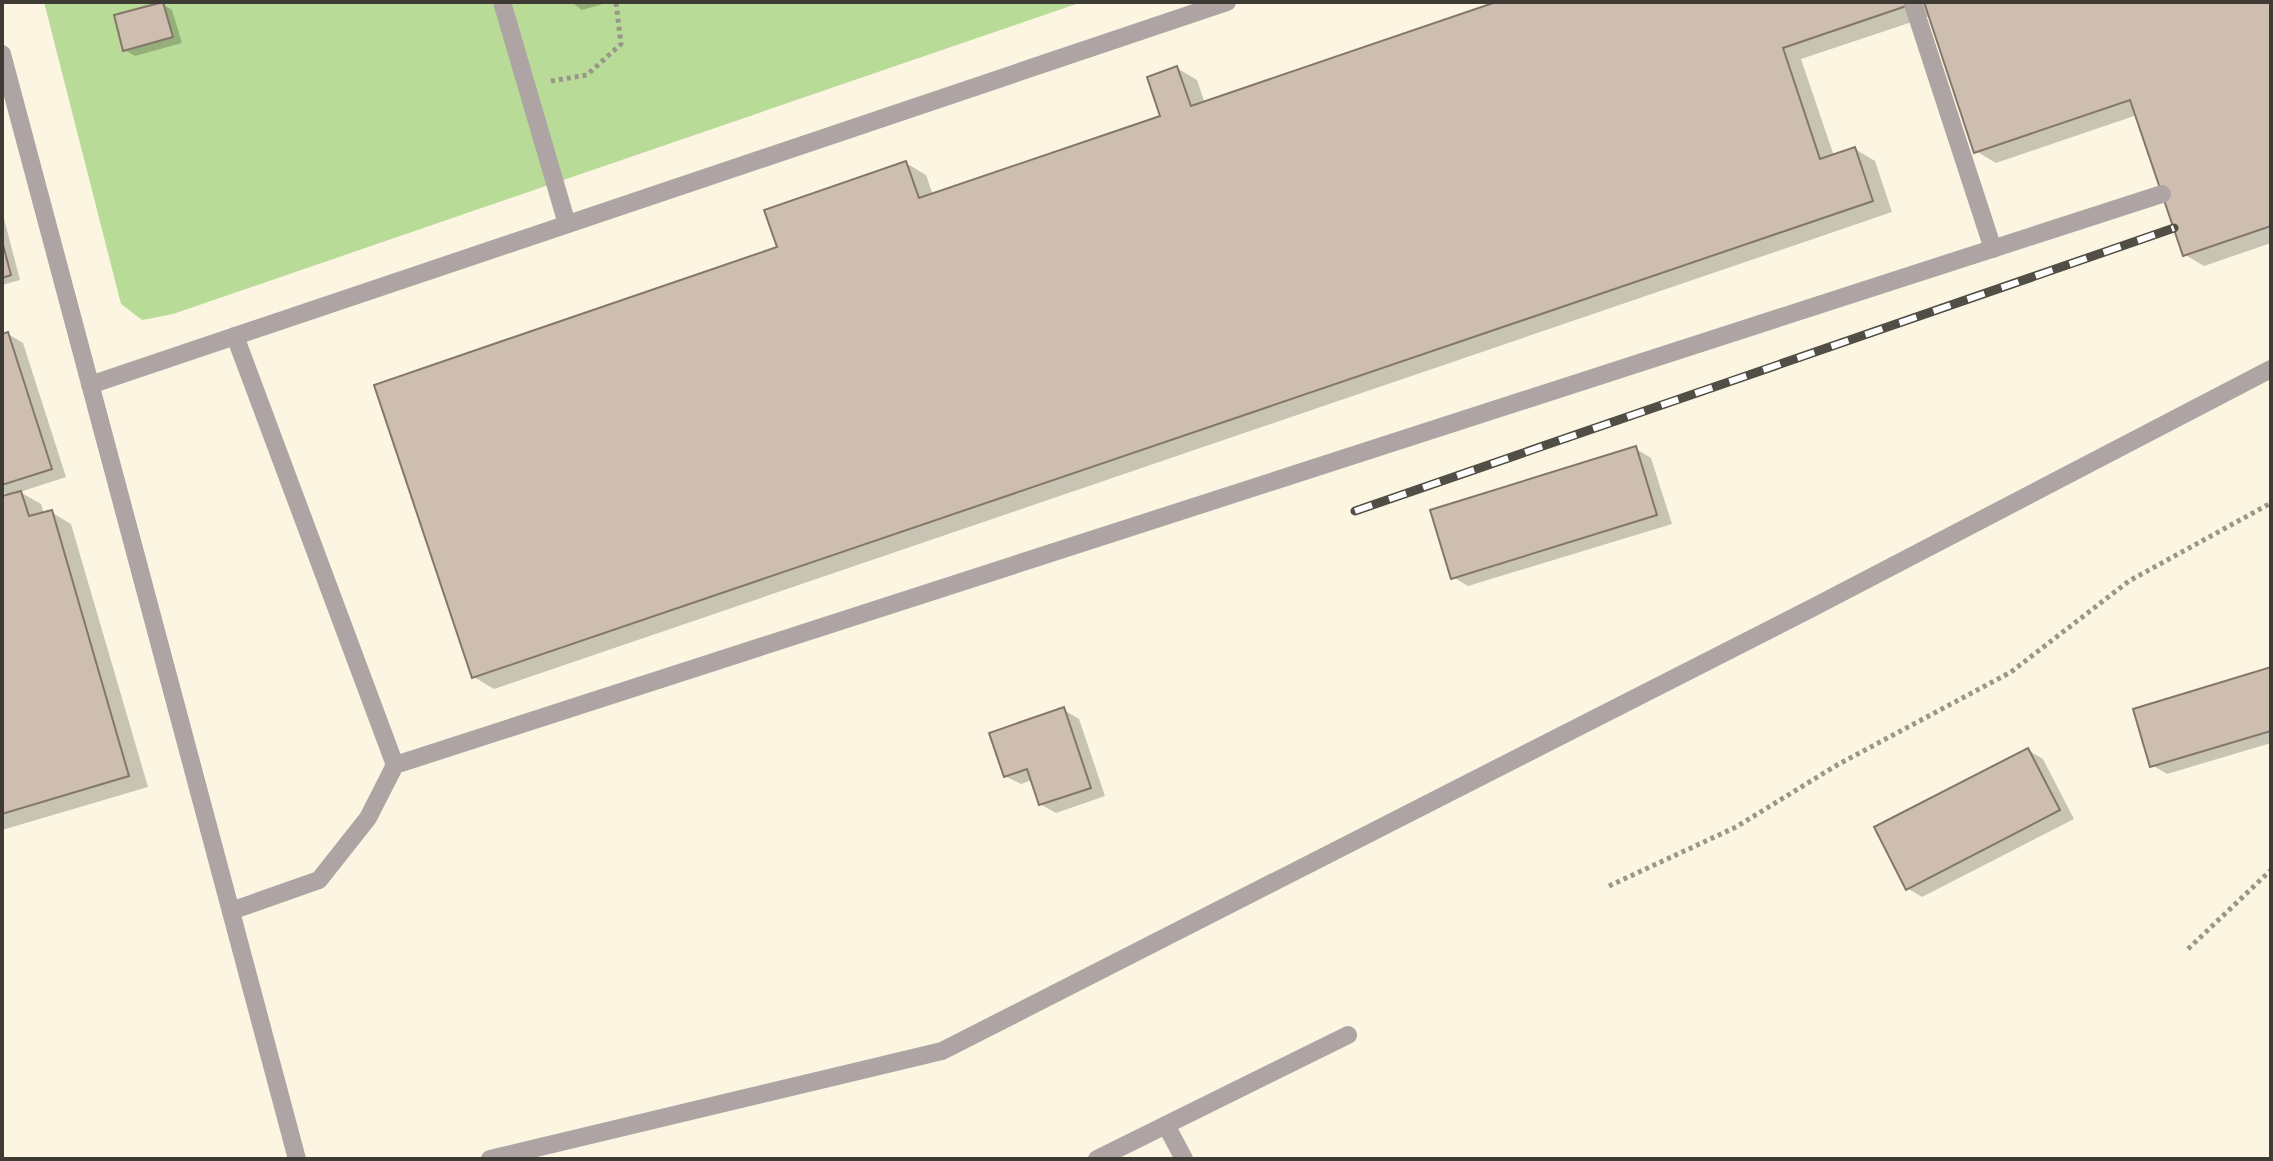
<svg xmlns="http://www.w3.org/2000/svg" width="2273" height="1161" viewBox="0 0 2273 1161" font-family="'Titillium Web',sans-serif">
  <rect width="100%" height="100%" fill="#fbf5e2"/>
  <path fill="#b9db98" d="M44,2H1082L173,314L142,320L121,304Z"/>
  <g fill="#0003">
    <path d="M571,2H610L582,10Z"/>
    <path d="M1502,2H2271V243L2204,266L2184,254L2137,115L1996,163L1976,151L1930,16L1801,59L1834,156L1855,149L1875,161L1892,212L494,689L474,677L779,248L906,163L926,175L933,195L1162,117L1177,68L1197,80L1205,104Z"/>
    <path d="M162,4L172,10L182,43L135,56L125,50Z"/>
    <path d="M2,211L20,280L2,285Z"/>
    <path d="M8,334L23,343L66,477L20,492L41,504L44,514L51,512L71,524L148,787L2,830V499L10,496L2,492V336Z"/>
    <path d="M1636,449L1651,458L1672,524L1468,586L1453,577Z"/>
    <path d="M2271,669V743L2167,774L2152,765Z"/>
    <path d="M1064,710L1079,719L1105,796L1056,813L1040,804L1032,780L1021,784L1005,776Z"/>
    <path d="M2028,750L2043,759L2074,819L1922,897L1907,888Z"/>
  </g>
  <g fill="#cdbeb0" stroke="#847769" stroke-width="2">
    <path d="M163,2L173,37L123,51L114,15Z"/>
    <path d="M1496,2H1918L1783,48L1820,159L1855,147L1873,201L472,678L374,385L777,247L764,210L906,161L919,198L1160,116L1147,77L1177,66L1191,106Z"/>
    <path d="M1924,2H2271V226L2183,256L2130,100L1974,153Z"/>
    <path d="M2,241L11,275L2,278Z"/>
    <path d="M8,332L52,469L2,485V334Z"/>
    <path d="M1636,446L1657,515L1451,579L1430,510Z"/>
    <path d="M21,491L29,516L52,510L129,776L2,814V496Z"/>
    <path d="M2271,667V731L2150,767L2133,709Z"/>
    <path d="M1064,707L1091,788L1039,805L1027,769L1004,777L989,733Z"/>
    <path d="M2028,748L2060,810L1906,890L1874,827Z"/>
  </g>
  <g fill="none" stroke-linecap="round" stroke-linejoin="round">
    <g stroke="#9a9688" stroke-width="5" stroke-dasharray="4 4" stroke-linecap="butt">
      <path d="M551,81L587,75L621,44L616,2"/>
      <path d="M1609,886L1736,827L1837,765L2011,672L2129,581L2271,503"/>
      <path d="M2188,949L2271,870"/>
    </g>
    <g stroke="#aea4a4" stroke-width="18">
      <path d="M502,2L567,224"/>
      <path d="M1913,4L1993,249"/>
      <path d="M2,54L297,1159"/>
      <path d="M235,336L395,765"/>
      <path d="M90,385L1227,2"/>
      <path d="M231,911L319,880L368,818L395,765L2162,194"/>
      <path d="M1166,1125L1184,1159"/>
      <path d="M490,1159L942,1051L1814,607L2271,369"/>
      <path d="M1097,1159L1348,1035"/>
    </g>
    <g stroke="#514e45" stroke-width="9">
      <path id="rail" d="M1355,511L2174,228"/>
    </g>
    <use href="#rail" stroke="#fff" stroke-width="6" stroke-dasharray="18" stroke-linecap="butt"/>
  </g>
  <rect width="2273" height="1161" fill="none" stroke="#3d3b33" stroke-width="8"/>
</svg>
